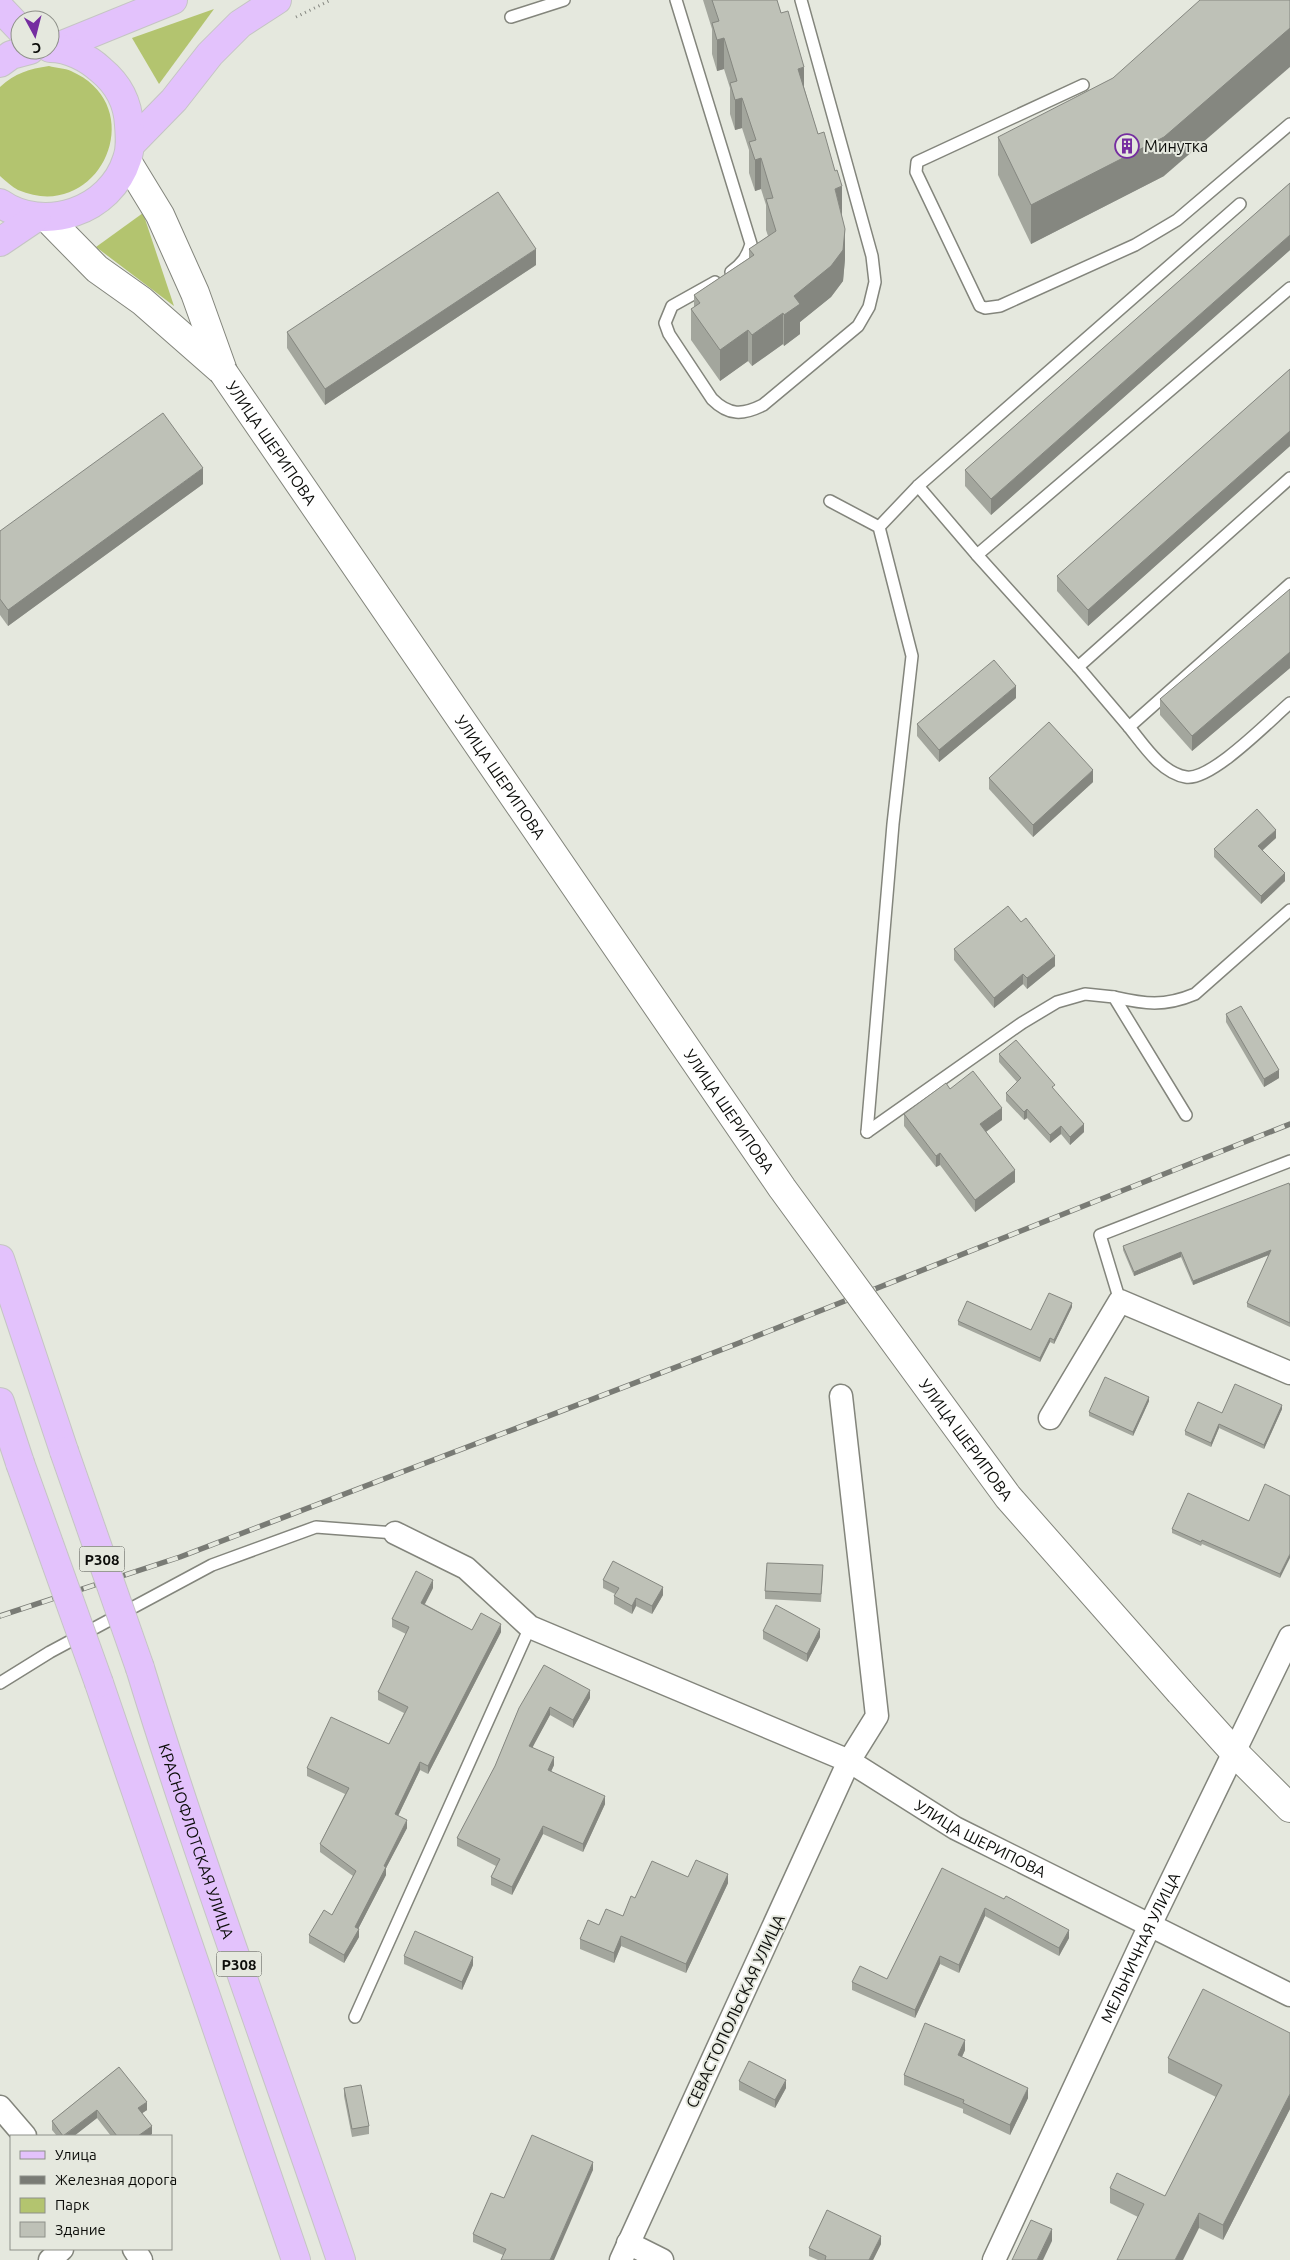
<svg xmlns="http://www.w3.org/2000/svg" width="1290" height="2260" viewBox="0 0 1290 2260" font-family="Ubuntu,sans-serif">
  <rect width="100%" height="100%" fill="#e5e8de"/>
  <g fill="#b3c46f">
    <path d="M214,9L159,84L132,38Z"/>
    <path d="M49,66C56,68 65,68 71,71C153,107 99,225 18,190C12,187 6,181 0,176V87C15,73 29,69 49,66Z"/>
    <path d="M143,213L174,306L96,247Z"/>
  </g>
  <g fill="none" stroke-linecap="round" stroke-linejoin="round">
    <g stroke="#83857c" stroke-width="14">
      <g id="service">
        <path d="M676,0L751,244C747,257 742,264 731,272"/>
        <path d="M511,17L564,0"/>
        <path d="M1083,85L917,162L916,172L980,306L985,308L1000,306L1135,245L1177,220L1290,124"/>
        <path d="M715,282L672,306L665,323L669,334L712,399C729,416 743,415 763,405L858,326L869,307L875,282L872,256L801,0"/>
        <path d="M918,486L977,555L1290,288"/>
        <path d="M830,501L879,527L912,656L893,824L867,1132"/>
        <path d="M879,527L918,486L1240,204"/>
        <path d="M977,555L1078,667L1290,478"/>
        <path d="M1078,667L1129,727L1290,584"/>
        <path d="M1129,727C1143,744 1161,773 1186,777C1211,781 1269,721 1290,703"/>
        <path d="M1114,997C1145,1004 1164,1007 1195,994L1290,910"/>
        <path d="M867,1132L1022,1023L1057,1002L1085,994L1114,997L1186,1115"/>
        <path d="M1120,1301L1100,1235L1290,1161"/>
        <path d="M0,1683L50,1652L212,1565L316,1527L395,1533"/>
        <path d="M355,2017L530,1627"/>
      </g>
    </g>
    <g stroke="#83857c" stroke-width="25">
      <g id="minor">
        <path id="s1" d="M841,1396L877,1716L849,1761L955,1828L1290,1995"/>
        <path d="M1050,1418L1120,1301L1290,1373"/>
        <path d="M395,1533L466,1568L530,1627L849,1761L621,2260"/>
        <path d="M0,2107L25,2136"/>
        <path d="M628,2243L662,2260"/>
        <path d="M134,2249L141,2260"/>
        <path d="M50,2260L62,2249"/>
        <path id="s2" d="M994,2260L1150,1925L1290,1637"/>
      </g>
    </g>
    <g stroke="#83857c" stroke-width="30">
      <g id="secondary">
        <path d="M127,161L160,215L195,293L223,371"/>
        <path d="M47,218L97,269L142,301L223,372"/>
        <path d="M1180,1692L1235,1753L1290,1808"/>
      </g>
    </g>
    <g stroke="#c5c5c4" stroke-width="30">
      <g id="primary">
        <path d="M0,8L20,29"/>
        <path d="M55,48L173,0"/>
        <path d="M0,63L11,55L30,50"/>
        <path d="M130,145L174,100L210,54L240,24L277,0"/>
        <path d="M0,203C44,234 111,211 127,159C131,148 130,137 129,125C128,103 118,84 101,70C88,58 69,48 50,48"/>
        <path d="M0,242L37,217"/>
        <path d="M0,1259L64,1451"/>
        <path d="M0,1402L20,1463"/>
        <path id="s3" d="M140,1668C201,1867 274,2063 341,2260"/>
        <path d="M99,1683L296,2260"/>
      </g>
    </g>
    <path stroke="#858780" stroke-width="3" stroke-dasharray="1 4" stroke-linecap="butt" d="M296,17L331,0"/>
    <use href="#service" stroke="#fff" stroke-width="11"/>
    <use href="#minor" stroke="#fff" stroke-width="22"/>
    <use href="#secondary" stroke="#fff" stroke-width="28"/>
    <use href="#primary" stroke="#e3c2fc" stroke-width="28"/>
    <g stroke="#797b75" stroke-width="5.5">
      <path id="rail" d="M0,1616L180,1557L739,1343L1290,1124"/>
    </g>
    <use href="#rail" stroke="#e5e8de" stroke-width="4" stroke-dasharray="11" stroke-linecap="butt"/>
    <g stroke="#83857c" stroke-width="30" stroke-linecap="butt">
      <g id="secondary-bridge">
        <path id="s4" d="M223,372L782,1188L1008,1497L1180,1692"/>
      </g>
    </g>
    <g stroke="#c5c5c4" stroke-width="30" stroke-linecap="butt">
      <g id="primary-bridge">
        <path d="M64,1451L140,1668"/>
        <path d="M20,1463L99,1683"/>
      </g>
    </g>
    <use href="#secondary-bridge" stroke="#fff" stroke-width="28"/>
    <use href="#primary-bridge" stroke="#e3c2fc" stroke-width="28"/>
  </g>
  <g fill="#a3a69d">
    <path d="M703,0H777L804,87L842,217L845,259L843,281L831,297L800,322V334L784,346L783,344L752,366L748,361L720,381L691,340V309L694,307V295L749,258V249L768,236L766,230V205L761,189L755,191L749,173V150L742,128L735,130L730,114V88L724,69L717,71L712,54V29Z"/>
    <path d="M998,137L1164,176L1031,244L998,175Z"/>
    <path d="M1290,183V250L991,515L965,486V470Z"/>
    <path d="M536,265L325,405L287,348V332Z"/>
    <path d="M1290,369V446L1088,626L1057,591V576Z"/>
    <path d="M203,484L8,626L0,615V531Z"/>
    <path d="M1290,589V668L1192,751L1160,715V699Z"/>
    <path d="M1016,698L939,762L917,736V724Z"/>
    <path d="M989,778L1093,782L1033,837L989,789Z"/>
    <path d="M1276,838L1262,851L1285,881L1261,904L1214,857V849Z"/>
    <path d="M1021,922L1055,966L1027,989L1023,984L994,1008L954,960V949Z"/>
    <path d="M1226,1014L1279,1078L1264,1087L1226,1022Z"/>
    <path d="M999,1054L1055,1091L1084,1132L1070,1145L1061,1134L1050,1143L1027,1118L1024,1120L1006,1101V1093L1017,1082L999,1062Z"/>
    <path d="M950,1089L1002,1120L986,1132L1015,1182L975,1212L940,1165L936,1167L904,1126V1114Z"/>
    <path d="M1290,1186V1327L1247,1307V1303L1269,1255L1193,1285L1181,1257L1134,1276L1123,1250V1246Z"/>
    <path d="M1072,1307L1054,1344L1050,1342L1040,1362L958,1325V1321L1031,1330Z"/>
    <path d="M1149,1401L1133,1436L1089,1416V1412Z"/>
    <path d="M1282,1409L1264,1449L1219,1428L1211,1447L1185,1435V1431L1222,1413Z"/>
    <path d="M1290,1496L1280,1578L1202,1544L1201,1546L1172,1533V1529L1249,1521Z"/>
    <path d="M823,1573L821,1602L765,1599V1591Z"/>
    <path d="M603,1580L663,1595L652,1614L636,1606L632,1614L614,1604V1596L615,1594L603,1588Z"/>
    <path d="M433,1588L425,1604L472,1630L501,1632L428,1774L420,1770L398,1816L407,1828L386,1868V1875L358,1929L359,1937L344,1963L309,1943V1935L332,1915L353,1876L320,1852V1844L345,1794L307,1776V1768L389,1744L404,1713L378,1700V1692L406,1634L392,1627V1619Z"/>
    <path d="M763,1631L820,1637L807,1662L763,1639Z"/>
    <path d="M590,1698L573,1728L550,1715L532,1747L554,1765L551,1772L605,1804L583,1852L543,1834L512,1895L491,1885V1877L496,1866L457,1846V1838L495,1766L519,1708Z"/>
    <path d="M942,1868L1069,1938L1059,1956L985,1916L959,1973L940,1964L915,2018L852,1990V1982L887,1979Z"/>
    <path d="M688,1877L728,1883L686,1973L621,1946L614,1963L580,1949V1939L599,1925L623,1916L635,1898Z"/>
    <path d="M404,1956L473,1965L462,1990L404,1964Z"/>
    <path d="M1290,2033V2109L1223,2240L1199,2228L1138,2217L1110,2203V2188L1165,2196L1216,2097L1168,2073V2058Z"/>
    <path d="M965,2050L962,2057L1028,2098L1010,2135L963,2113V2109L904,2085V2075Z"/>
    <path d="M119,2067L147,2110L142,2113L152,2134L149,2136H111L97,2118L74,2136H57L52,2130V2121Z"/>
    <path d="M739,2081L786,2088L775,2108L739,2090Z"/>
    <path d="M344,2088L369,2126V2134L352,2137L344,2096Z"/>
    <path d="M593,2170L503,2255L473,2242V2234L504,2198Z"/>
    <path d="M881,2244L873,2260H818L809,2256V2248Z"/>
  </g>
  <g fill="#858780">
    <path d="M1290,28V67L1164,176L1031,244V205Z"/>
    <path d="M724,38V69L717,71V40Z"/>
    <path d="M804,67V98L798,69Z"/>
    <path d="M742,98V128L735,130V100Z"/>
    <path d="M761,158V189L755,191V160Z"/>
    <path d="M842,186V217L835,189Z"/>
    <path d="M845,229V259L843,281L831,297L800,322V334L784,346V315L794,296Z"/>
    <path d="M1290,235V250L991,515V499Z"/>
    <path d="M536,249V265L325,405V389Z"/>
    <path d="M783,313V344L752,366V335Z"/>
    <path d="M748,330V361L720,381V350Z"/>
    <path d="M1290,431V446L1088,626V610Z"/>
    <path d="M203,468V484L8,626V610Z"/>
    <path d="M1290,652V668L1192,751V736Z"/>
    <path d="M1016,686V698L939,762V750Z"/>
    <path d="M1093,770V782L1033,837V825Z"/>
    <path d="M1276,830V838L1258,854V846Z"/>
    <path d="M1285,873V881L1261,904V896Z"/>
    <path d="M1055,956V966L1027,989V978Z"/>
    <path d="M1023,974V984L994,1008V998Z"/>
    <path d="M1279,1070V1078L1264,1087V1079Z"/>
    <path d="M1002,1108V1120L980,1136V1124Z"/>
    <path d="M1027,1109V1118L1024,1120V1112Z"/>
    <path d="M1084,1124V1132L1070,1145V1137Z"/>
    <path d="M1061,1126V1134L1050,1143V1135Z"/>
    <path d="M940,1153V1165L936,1167V1156Z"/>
    <path d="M1015,1170V1182L975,1212V1200Z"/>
    <path d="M1271,1250V1254L1193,1285V1281Z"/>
    <path d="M1181,1252V1257L1134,1276V1272Z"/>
    <path d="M1072,1303V1307L1054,1344V1340Z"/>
    <path d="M1050,1338V1342L1040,1362V1358Z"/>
    <path d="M1149,1397V1401L1133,1436V1432Z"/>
    <path d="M1282,1405V1409L1264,1449V1445Z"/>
    <path d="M1219,1424V1428L1211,1447V1443Z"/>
    <path d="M1290,1554V1558L1280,1578V1574Z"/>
    <path d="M433,1580V1588L421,1611V1603Z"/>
    <path d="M663,1587V1595L652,1614V1606Z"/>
    <path d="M636,1598V1606L632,1614V1606Z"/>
    <path d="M501,1624V1632L428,1774V1766Z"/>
    <path d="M820,1629V1637L807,1662V1654Z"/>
    <path d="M590,1690V1698L573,1728V1720Z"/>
    <path d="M550,1707V1715L529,1754V1746Z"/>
    <path d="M554,1757V1765L548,1778V1770Z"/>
    <path d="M420,1762V1770L395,1822V1814Z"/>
    <path d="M605,1796V1804L583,1852V1844Z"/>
    <path d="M407,1820V1828L386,1868V1875L355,1935V1927L384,1866Z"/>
    <path d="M543,1826V1834L512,1895V1887Z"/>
    <path d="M728,1874V1883L686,1973V1964Z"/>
    <path d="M985,1908V1916L959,1973V1965Z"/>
    <path d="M359,1929V1937L344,1963V1955Z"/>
    <path d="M1069,1930V1938L1059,1956V1948Z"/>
    <path d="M621,1936V1946L614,1963V1953Z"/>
    <path d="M940,1956V1964L915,2018V2010Z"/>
    <path d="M473,1957V1965L462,1990V1982Z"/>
    <path d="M965,2040V2050L958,2065V2055Z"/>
    <path d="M786,2080V2088L775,2108V2100Z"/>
    <path d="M1028,2088V2098L1010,2135V2125Z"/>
    <path d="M1290,2094V2109L1223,2240V2225Z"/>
    <path d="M147,2102V2110L138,2116V2108Z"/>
    <path d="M97,2110V2118L74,2136H64Z"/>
    <path d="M152,2126V2134L149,2136H138Z"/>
    <path d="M593,2162V2170L554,2260H550Z"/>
    <path d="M1199,2213V2228L1183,2260H1175Z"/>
    <path d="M1052,2229V2241L1043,2260H1037Z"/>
    <path d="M881,2236V2244L873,2260H869Z"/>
  </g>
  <g fill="#bec1b7" stroke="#858780">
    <path d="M712,0H777L781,13L788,11L804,67L798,69L818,134L824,132L835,171L837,170L842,186L835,189L845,229L843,250L831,266L794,296L800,304L784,315L783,313L752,335L748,330L720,350L691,309L700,303L694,295L754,255L749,249L776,231L766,199L773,198L761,158L755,160L749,142L756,140L742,98L735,100L730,83L737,81L724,38L717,40L712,23L719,21Z"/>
    <path d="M1200,0H1290V28L1164,137L1031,205L998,137L1113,78Z"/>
    <path d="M1290,183V235L991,499L965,470Z"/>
    <path d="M498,192L536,249L325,389L287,332Z"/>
    <path d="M1290,369V431L1088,610L1057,576Z"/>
    <path d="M163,413L203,468L8,610L0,599V531Z"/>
    <path d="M1290,589V652L1192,736L1160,699Z"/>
    <path d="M994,660L1016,686L939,750L917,724Z"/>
    <path d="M1049,722L1093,770L1033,825L989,778Z"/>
    <path d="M1257,809L1276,830L1258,846L1285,873L1261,896L1214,849Z"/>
    <path d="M1008,906L1021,922L1026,918L1055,956L1027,978L1023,974L994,998L954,949Z"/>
    <path d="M1241,1006L1279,1070L1264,1079L1226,1014Z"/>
    <path d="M1016,1040L1055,1085L1052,1087L1084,1124L1070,1137L1061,1126L1050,1135L1027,1109L1024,1112L1006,1093L1021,1078L999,1054Z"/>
    <path d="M973,1071L1002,1108L980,1124L1015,1170L975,1200L940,1153L936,1156L904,1114L946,1083L950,1089Z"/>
    <path d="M1289,1183L1290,1186V1323L1247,1303L1271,1250L1193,1281L1181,1252L1134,1272L1123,1246Z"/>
    <path d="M1049,1293L1072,1303L1054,1340L1050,1338L1040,1358L958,1321L967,1301L1031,1330Z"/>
    <path d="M1105,1377L1149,1397L1133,1432L1089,1412Z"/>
    <path d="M1235,1384L1282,1405L1264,1445L1219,1424L1211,1443L1185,1431L1198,1402L1222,1413Z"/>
    <path d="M1265,1484L1290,1496V1554L1280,1574L1202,1540L1201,1542L1172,1529L1188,1493L1249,1521Z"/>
    <path d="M613,1561L663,1587L652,1606L636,1598L632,1606L614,1596L619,1588L603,1580Z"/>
    <path d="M767,1563L823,1565L821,1594L765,1591Z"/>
    <path d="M416,1571L433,1580L421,1603L472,1630L481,1613L501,1624L428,1766L420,1762L395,1814L407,1820L384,1866L386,1867L355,1927L359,1929L344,1955L309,1935L324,1910L332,1915L356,1871L320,1844L349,1788L307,1768L331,1717L389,1744L408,1707L378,1692L409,1627L392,1619Z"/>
    <path d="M776,1605L820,1629L807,1654L763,1631Z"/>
    <path d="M544,1665L590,1690L573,1720L550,1707L529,1746L554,1757L548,1770L605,1796L583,1844L543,1826L512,1887L491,1877L500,1859L457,1838L495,1766L519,1708Z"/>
    <path d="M696,1860L728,1874L686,1964L621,1936L614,1953L580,1939L588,1920L599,1925L606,1909L623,1916L631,1896L635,1898L652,1861L688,1877Z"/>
    <path d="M942,1868L1004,1899L1006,1896L1069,1930L1059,1948L985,1908L959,1965L940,1956L915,2010L852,1982L860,1966L887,1979Z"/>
    <path d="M415,1931L473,1957L462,1982L404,1956Z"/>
    <path d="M1203,1989L1290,2033V2094L1223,2225L1199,2213L1175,2260H1117L1144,2204L1110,2188L1117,2173L1165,2196L1222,2085L1168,2058Z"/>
    <path d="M925,2023L965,2040L958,2055L1028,2088L1010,2125L963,2103L964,2100L904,2075Z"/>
    <path d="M749,2061L786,2080L775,2100L739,2081Z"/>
    <path d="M119,2067L147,2102L138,2108L152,2126L138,2136H117L97,2110L63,2136L52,2121Z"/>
    <path d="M361,2085L369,2126L352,2129L344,2088Z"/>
    <path d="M532,2135L593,2162L550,2260H501L506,2249L473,2234L491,2193L504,2198Z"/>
    <path d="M827,2210L881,2236L869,2260H825L826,2256L809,2248Z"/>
    <path d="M1031,2220L1052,2229L1037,2260H1012Z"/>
  </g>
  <defs>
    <g id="building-ring" transform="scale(1.25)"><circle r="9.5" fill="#e5e8de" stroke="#752da0" stroke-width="1.5"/><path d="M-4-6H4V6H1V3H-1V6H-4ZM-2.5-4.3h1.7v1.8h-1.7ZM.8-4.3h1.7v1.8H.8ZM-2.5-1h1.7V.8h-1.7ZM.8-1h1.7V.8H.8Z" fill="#752da0"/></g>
  </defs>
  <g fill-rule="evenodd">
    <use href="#building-ring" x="1127" y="146"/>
  </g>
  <g text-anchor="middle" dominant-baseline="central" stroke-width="4" stroke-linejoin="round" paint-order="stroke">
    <g fill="#e5e8de" stroke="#4d4f4a" stroke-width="1">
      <rect x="79.5" y="1546.5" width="45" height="25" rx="4"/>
      <rect x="216.5" y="1951.5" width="45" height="25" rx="4"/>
    </g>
    <g font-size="15" font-weight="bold" fill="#0c0d0a">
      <text x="102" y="1559">P308</text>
      <text x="239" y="1964">P308</text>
    </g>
    <g font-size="16" fill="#0c0d0a" stroke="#e5e8de" text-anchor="start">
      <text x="1144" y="146">Минутка</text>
    </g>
    <g font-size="16" fill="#0c0d0a" stroke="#e5e8de">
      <text stroke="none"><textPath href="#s4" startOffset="86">УЛИЦА ШЕРИПОВА</textPath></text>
      <text stroke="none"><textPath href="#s4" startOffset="491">УЛИЦА ШЕРИПОВА</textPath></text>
      <text stroke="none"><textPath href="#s4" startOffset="896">УЛИЦА ШЕРИПОВА</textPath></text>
      <text stroke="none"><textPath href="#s4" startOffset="1301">УЛИЦА ШЕРИПОВА</textPath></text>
      <text stroke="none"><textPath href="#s1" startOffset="528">УЛИЦА ШЕРИПОВА</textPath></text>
      <text stroke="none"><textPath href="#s3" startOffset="182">КРАСНОФЛОТСКАЯ УЛИЦА</textPath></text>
      <text stroke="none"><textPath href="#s2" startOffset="345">МЕЛЬНИЧНАЯ УЛИЦА</textPath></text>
      <text transform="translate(735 2011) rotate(-65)">СЕВАСТОПОЛЬСКАЯ УЛИЦА</text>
    </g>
  </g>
  <rect x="10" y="2135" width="162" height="115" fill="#e5e8de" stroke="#8e9089"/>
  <rect x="20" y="2151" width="25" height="8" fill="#e3c2fc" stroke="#8e9089"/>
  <text x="55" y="2160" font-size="15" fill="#0c0d0a">Улица</text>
  <rect x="20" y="2176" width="25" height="8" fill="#797b75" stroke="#8e9089"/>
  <text x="55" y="2185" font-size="15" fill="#0c0d0a">Железная дорога</text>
  <rect x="20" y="2198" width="25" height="15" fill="#b3c46f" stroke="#8e9089"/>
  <text x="55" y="2210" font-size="15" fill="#0c0d0a">Парк</text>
  <rect x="20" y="2222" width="25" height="15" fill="#bec1b7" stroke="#8e9089"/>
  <text x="55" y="2235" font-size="15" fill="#0c0d0a">Здание</text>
  <g transform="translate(35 35) rotate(173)"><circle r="24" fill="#e5e8de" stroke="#8e9089"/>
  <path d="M0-4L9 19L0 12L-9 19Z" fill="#752da0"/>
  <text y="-8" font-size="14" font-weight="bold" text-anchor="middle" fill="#0c0d0a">С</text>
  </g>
</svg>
